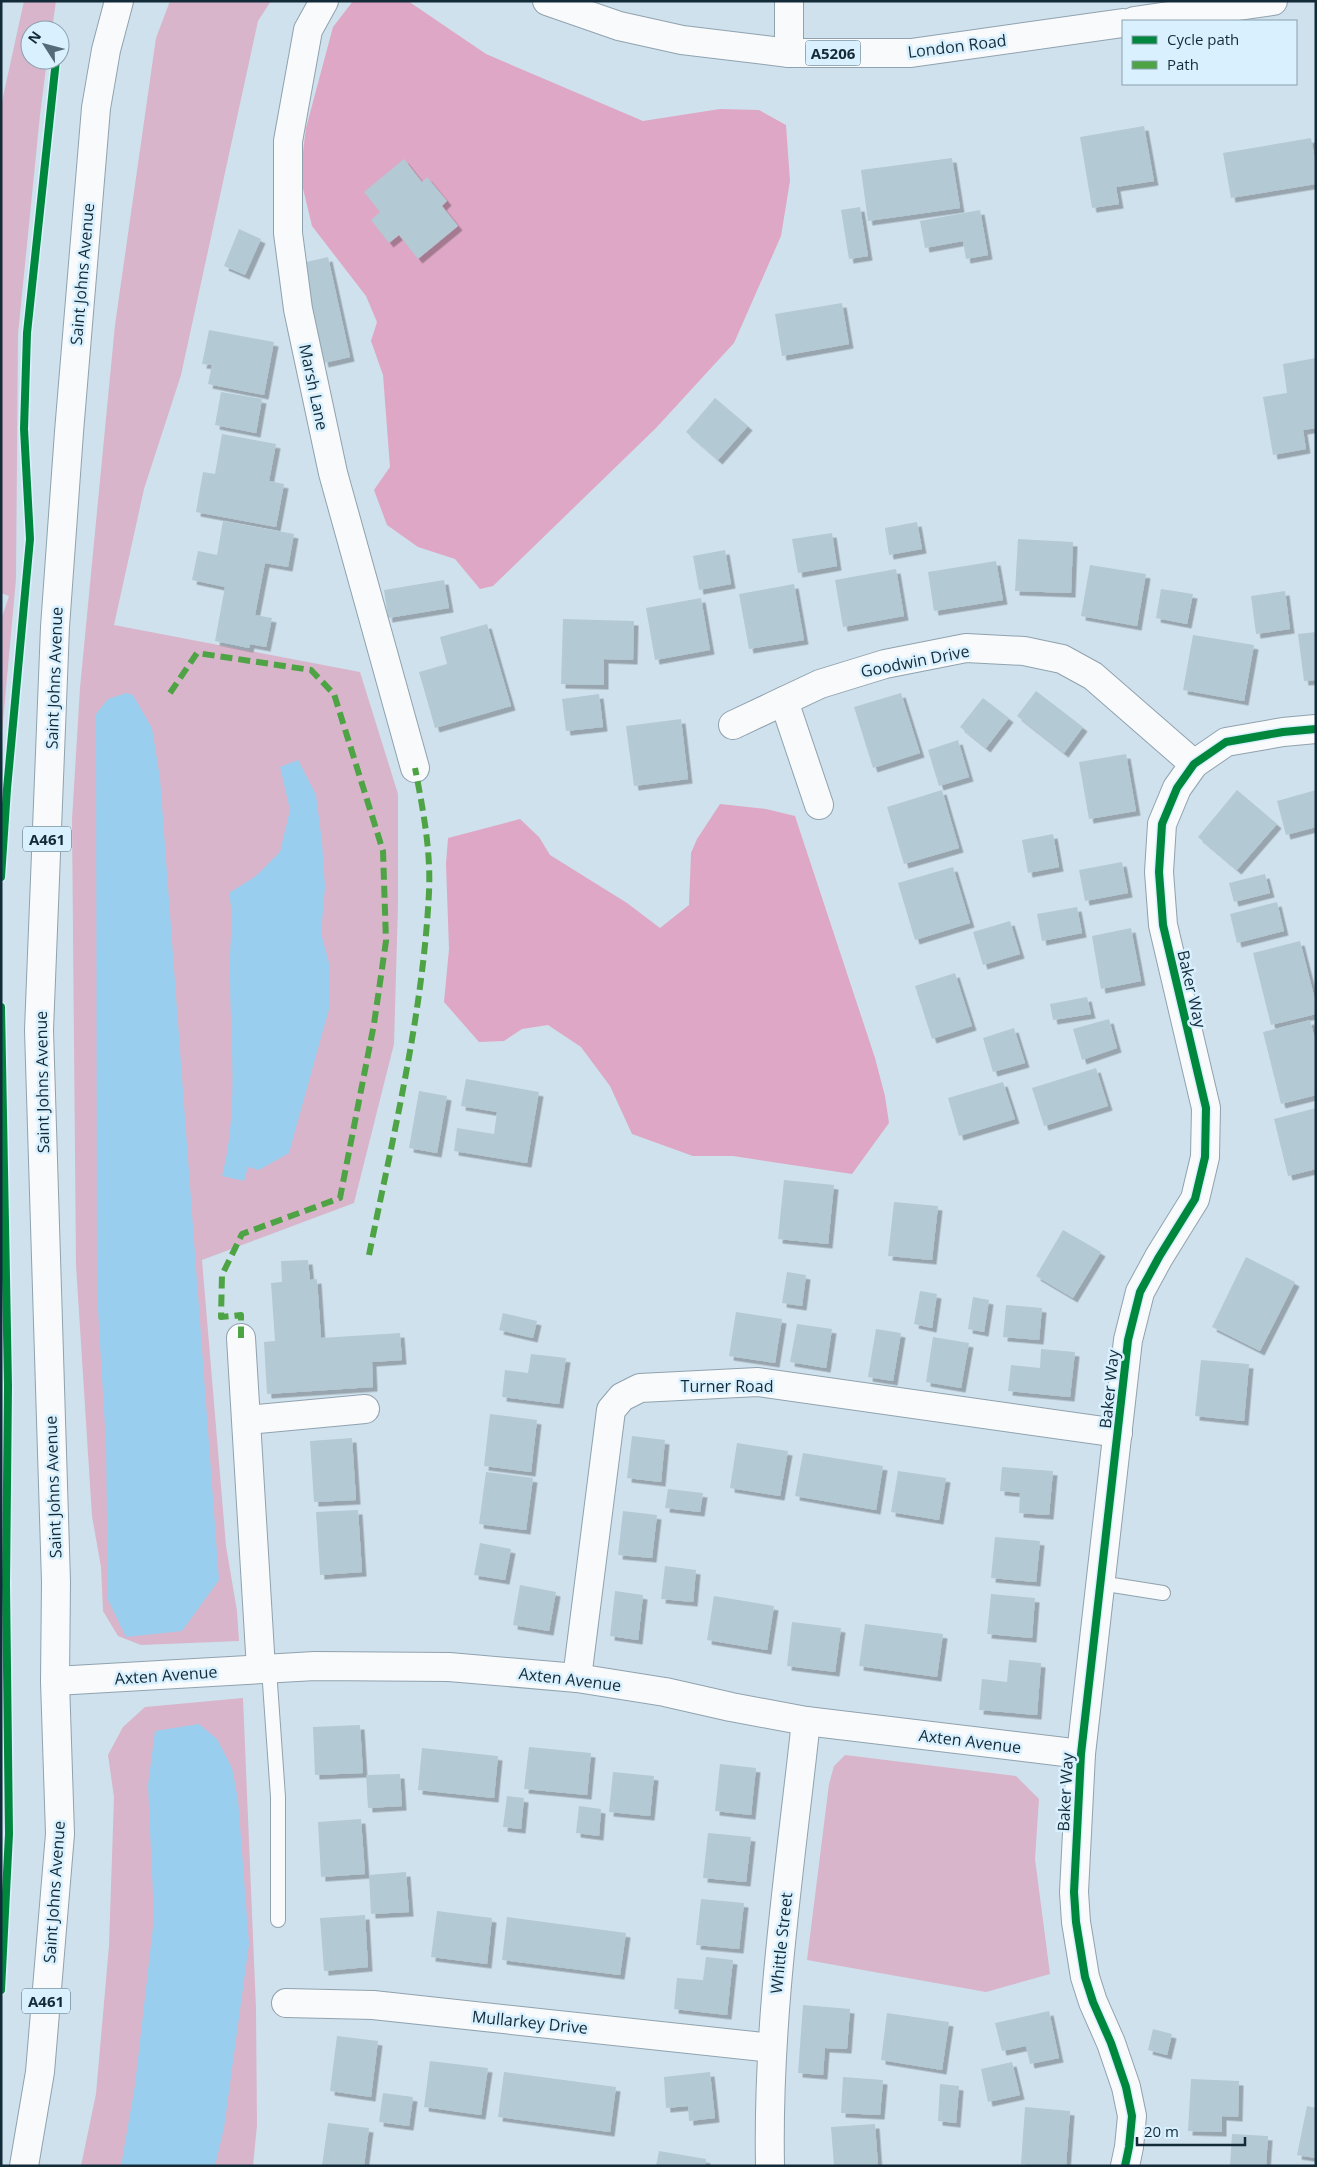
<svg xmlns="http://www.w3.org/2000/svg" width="1317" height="2167" viewBox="0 0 1317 2167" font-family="'Open Sans',sans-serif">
  <defs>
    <filter id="shadow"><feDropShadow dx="4.5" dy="4.5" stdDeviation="0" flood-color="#0004"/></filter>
  </defs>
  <rect width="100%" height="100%" fill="#cfe1ed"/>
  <g fill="#d8b5ca">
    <path d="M24,1H56L52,30H30V60H47L40,115L18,334L16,579L1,743V620L9,596L1,593V106Z"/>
    <path d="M170,1H271L258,21L181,375L144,489L114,625L360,672L398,794V905L394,1044L354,1203L202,1260L226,1546L237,1611L239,1641L141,1645L118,1636L103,1611L101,1567L92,1516L76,1265L72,820L80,688L115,325L156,38Z"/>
    <path d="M243,1698L256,2009L257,2125L253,2166H81L96,2094L109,1946L114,1797L108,1755L123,1727L145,1707Z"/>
    <path d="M845,1755L1016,1776L1039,1799L1035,1859L1050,1974L986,1992L807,1960L829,1784L834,1766Z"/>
  </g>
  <g fill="#dea7c5">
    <path d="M353,1H408L486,54L643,121L720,109L759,110L786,125L790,181L781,236L734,343L656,428L493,586L480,589L455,559L418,547L387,525L374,490L390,467L383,375L371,341L377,322L366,296L312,226L300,176L306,128L333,27Z"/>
    <path d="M720,804L766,809L795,816L875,1058L885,1096L889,1123L852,1174L733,1156H693L632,1134L610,1086L581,1047L548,1025L522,1029L504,1041L479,1042L444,1002L449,949L446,864L448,838L520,819L539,837L550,855L627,903L660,928L689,905L691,853L697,839Z"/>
  </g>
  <g fill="#9aceee">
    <path d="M126,693L133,695L152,728L160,778L219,1580L182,1631L126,1637L108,1600L106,1444L97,1293L96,714L108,699Z"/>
    <path d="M298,760L316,795L322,842L325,887L321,933L330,967L329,1009L289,1153L259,1170L248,1167L244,1181L222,1176C240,1107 229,1032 230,962C230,936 234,919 229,893L256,876L280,852L290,810L280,767Z"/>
    <path d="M199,1724L217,1739L232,1768L238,1799L249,1944L224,2128L215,2166H121L135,2085L154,1918L148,1785L155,1731Z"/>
  </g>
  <g fill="#b3c9d4" filter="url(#shadow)">
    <path d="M1144,126L1154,181L1116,187L1119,204L1092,208L1080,137Z"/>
    <path d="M1311,138L1316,165V184L1231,198L1223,153Z"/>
    <path d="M952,158L960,208L868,221L861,170Z"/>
    <path d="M404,159L422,182L427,177L447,201L442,206L458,226L418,259L399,235L389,243L371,220L380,212L364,192Z"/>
    <path d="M860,207L868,256L849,259L841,210Z"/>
    <path d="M980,210L988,255L966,259L963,241L925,248L920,221Z"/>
    <path d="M239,229L261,239L245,275L224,266Z"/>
    <path d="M328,257L350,357L324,363L302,263Z"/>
    <path d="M842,303L849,344L782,356L775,314Z"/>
    <path d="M209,330L274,342L264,395L208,384L212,365L202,364Z"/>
    <path d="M1316,358V428L1303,430L1306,449L1273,455L1263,397L1287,393L1283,364Z"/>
    <path d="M221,392L262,399L256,433L215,425Z"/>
    <path d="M715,398L748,426L718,460L686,432Z"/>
    <path d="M222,434L276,444L269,481L284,484L276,527L196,512L203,472L215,474Z"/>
    <path d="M223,521L294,534L288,567L265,563L255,615L272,618L266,647L250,644L249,648L215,641L225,587L192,580L198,551L217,555Z"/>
    <path d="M917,522L922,549L889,555L885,528Z"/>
    <path d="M832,533L837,566L798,573L792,539Z"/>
    <path d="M1018,539L1073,542L1071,593L1015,591Z"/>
    <path d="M725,550L731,584L699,590L693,556Z"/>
    <path d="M996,561L1003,600L934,611L928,572Z"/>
    <path d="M1090,565L1146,574L1137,626L1081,616Z"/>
    <path d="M896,569L904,616L843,627L835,580Z"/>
    <path d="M444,580L449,608L388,618L384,590Z"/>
    <path d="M794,584L804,640L749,649L739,594Z"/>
    <path d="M1161,589L1193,594L1187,624L1156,618Z"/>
    <path d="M1285,591L1290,629L1256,634L1251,596Z"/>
    <path d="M701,598L710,650L655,660L646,608Z"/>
    <path d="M563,619L634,621L633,660L604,659V685L561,684Z"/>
    <path d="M487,624L511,706L435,728L419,672L447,664L440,637Z"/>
    <path d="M1316,632V680L1304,681L1298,634Z"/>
    <path d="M1193,635L1254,645L1244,701L1183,690Z"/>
    <path d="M1036,691L1083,727L1064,753L1017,716Z"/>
    <path d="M901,693L920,753L873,768L854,707Z"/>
    <path d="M599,694L603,727L566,731L562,699Z"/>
    <path d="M983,698L1009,718L986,748L960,727Z"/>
    <path d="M681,719L688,779L634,786L626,726Z"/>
    <path d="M958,740L969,777L939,786L928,750Z"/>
    <path d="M1126,754L1136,811L1089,819L1079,762Z"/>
    <path d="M942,790L959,848L904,864L887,807Z"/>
    <path d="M1237,790L1277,824L1237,870L1198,837Z"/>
    <path d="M1316,790V827L1286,835L1277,801Z"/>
    <path d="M1053,834L1059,867L1028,873L1022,840Z"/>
    <path d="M1122,862L1128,893L1085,901L1079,870Z"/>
    <path d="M953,867L970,923L915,940L898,883Z"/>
    <path d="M1265,874L1270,893L1234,902L1229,883Z"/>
    <path d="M1277,902L1284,931L1237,943L1230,914Z"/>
    <path d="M1077,907L1082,933L1042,941L1037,914Z"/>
    <path d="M1010,921L1020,954L983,965L973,932Z"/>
    <path d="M1131,928L1141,981L1101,989L1092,936Z"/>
    <path d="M1300,941L1316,1004V1014L1271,1025L1253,953Z"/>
    <path d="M955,973L972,1026L932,1039L915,986Z"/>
    <path d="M1087,997L1091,1014L1053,1020L1050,1004Z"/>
    <path d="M1109,1019L1117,1048L1082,1060L1073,1029Z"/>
    <path d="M1310,1020L1316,1043V1095L1281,1104L1263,1032Z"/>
    <path d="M1014,1028L1025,1063L993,1072L983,1038Z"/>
    <path d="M1096,1068L1108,1106L1044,1126L1032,1088Z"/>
    <path d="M466,1079L539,1092L527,1163L454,1151L457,1128L494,1134L497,1112L461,1106Z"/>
    <path d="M1003,1082L1015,1119L959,1136L948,1098Z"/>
    <path d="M419,1091L447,1096L437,1153L409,1148Z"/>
    <path d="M1316,1108V1169L1288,1176L1274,1119Z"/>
    <path d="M784,1180L834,1185L828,1244L778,1239Z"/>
    <path d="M894,1202L938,1206L932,1260L888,1256Z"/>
    <path d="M1063,1230L1101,1252L1073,1298L1036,1276Z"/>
    <path d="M1246,1257L1295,1282L1260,1351L1212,1327Z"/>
    <path d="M308,1260L310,1280L317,1279L321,1338L400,1333L402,1360L372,1362L373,1387L267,1394L264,1342L275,1341L271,1283L282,1282L281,1261Z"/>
    <path d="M787,1272L806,1275L802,1306L782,1303Z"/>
    <path d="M920,1291L937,1294L932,1328L914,1324Z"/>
    <path d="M973,1297L989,1300L984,1332L968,1329Z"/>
    <path d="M1006,1305L1042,1308L1039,1340L1003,1337Z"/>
    <path d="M736,1312L782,1319L775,1363L729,1356Z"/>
    <path d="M503,1313L537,1321L533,1338L499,1330Z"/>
    <path d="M797,1324L832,1329L826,1368L790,1362Z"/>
    <path d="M876,1329L901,1333L893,1381L868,1377Z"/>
    <path d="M933,1337L969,1343L961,1388L926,1382Z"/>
    <path d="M1041,1349L1075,1352L1070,1397L1008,1391L1011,1365L1040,1368Z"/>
    <path d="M531,1354L566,1358L559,1404L502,1397L505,1370L528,1373Z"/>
    <path d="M1201,1360L1249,1364L1244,1421L1195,1416Z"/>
    <path d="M490,1414L537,1420L531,1472L484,1466Z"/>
    <path d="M632,1436L665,1440L661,1482L627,1478Z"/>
    <path d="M352,1438L356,1500L314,1502L310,1441Z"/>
    <path d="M737,1443L788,1451L780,1496L730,1488Z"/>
    <path d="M803,1453L883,1466L876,1510L795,1496Z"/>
    <path d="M1002,1467L1053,1471L1049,1515L1019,1513L1020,1493L1000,1491Z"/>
    <path d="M898,1471L946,1478L939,1520L891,1512Z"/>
    <path d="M486,1472L533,1478L526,1530L479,1524Z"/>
    <path d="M668,1489L703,1493L700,1512L665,1508Z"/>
    <path d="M358,1510L362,1572L320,1575L316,1512Z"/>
    <path d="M623,1511L657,1515L652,1558L618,1555Z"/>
    <path d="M995,1537L1040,1541L1036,1582L991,1578Z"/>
    <path d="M480,1543L511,1549L505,1580L474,1575Z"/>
    <path d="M665,1566L696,1570L693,1602L661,1599Z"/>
    <path d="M520,1585L556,1592L549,1631L513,1625Z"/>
    <path d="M615,1591L643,1595L638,1640L610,1636Z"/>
    <path d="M991,1594L1035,1598L1032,1638L987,1634Z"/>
    <path d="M714,1596L774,1606L767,1650L707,1640Z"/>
    <path d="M792,1622L841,1628L835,1672L787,1666Z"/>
    <path d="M865,1624L943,1634L937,1677L859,1666Z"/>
    <path d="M1009,1660L1041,1663L1037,1715L979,1710L982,1679L1007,1682Z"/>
    <path d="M360,1725L363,1773L315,1775L313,1727Z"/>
    <path d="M529,1747L591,1753L587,1795L524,1789Z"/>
    <path d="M422,1748L498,1756L494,1798L418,1790Z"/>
    <path d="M720,1764L756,1768L751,1815L715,1811Z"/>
    <path d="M613,1772L654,1776L650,1816L609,1812Z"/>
    <path d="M400,1774L402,1806L368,1808L366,1775Z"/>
    <path d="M507,1796L524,1798L521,1829L503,1827Z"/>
    <path d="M579,1806L601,1809L599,1836L576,1833Z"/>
    <path d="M361,1819L365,1874L321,1877L318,1822Z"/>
    <path d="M708,1833L751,1837L746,1882L703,1878Z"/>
    <path d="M406,1872L409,1912L371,1914L369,1875Z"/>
    <path d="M701,1899L744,1903L739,1949L696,1945Z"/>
    <path d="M437,1911L492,1918L487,1964L431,1957Z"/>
    <path d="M365,1915L368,1967L324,1971L320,1918Z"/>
    <path d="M507,1917L626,1933L620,1975L502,1960Z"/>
    <path d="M706,1957L733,1960L727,2015L674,2009L677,1978L703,1980Z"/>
    <path d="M803,2005L850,2009L847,2049L825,2048L823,2075L798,2073Z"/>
    <path d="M1049,2011L1059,2058L1030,2064L1026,2046L1002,2051L995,2023Z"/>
    <path d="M887,2013L949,2022L942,2070L881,2060Z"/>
    <path d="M1153,2029L1172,2034L1167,2055L1148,2050Z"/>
    <path d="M337,2036L378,2041L371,2097L330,2091Z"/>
    <path d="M430,2061L488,2068L481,2115L424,2107Z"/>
    <path d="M1012,2062L1020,2095L988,2102L981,2069Z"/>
    <path d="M504,2072L616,2087L610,2132L498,2117Z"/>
    <path d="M710,2072L715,2118L689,2121L688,2106L666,2108L664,2077Z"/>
    <path d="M843,2077L883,2080L880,2115L841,2113Z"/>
    <path d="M1191,2079L1239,2081L1238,2117L1222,2116V2132L1188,2131Z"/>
    <path d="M940,2084L959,2086L956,2123L938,2121Z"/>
    <path d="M383,2093L413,2097L409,2126L379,2122Z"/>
    <path d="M1307,2106L1316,2108V2158L1297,2155Z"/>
    <path d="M1025,2107L1070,2111L1066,2166L1021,2164Z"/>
    <path d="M328,2123L369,2128L364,2166H322Z"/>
    <path d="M875,2124L878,2166H834L831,2127Z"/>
    <path d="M1232,2134L1268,2136L1266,2166H1230Z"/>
    <path d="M659,2151L706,2159L705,2166H656Z"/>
  </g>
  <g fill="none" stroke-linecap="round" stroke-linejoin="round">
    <g stroke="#90a2ae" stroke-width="16">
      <g id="service">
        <path d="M1100,1583L1163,1593"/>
        <path d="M269,1669L278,1797V1920"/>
      </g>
    </g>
    <g stroke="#90a2ae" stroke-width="30">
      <g id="minor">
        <path d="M324,1L308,30L288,141V233L298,309L333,473L415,768"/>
        <path d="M789,53V1"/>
        <path d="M784,701L819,805"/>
        <path d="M733,725L820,684L885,664L966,648L1024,651L1062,659L1093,676L1194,764"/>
        <path d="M241,1338L261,1669"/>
        <path d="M247,1420L365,1409"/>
        <path d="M577,1678L611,1410L622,1397L640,1388L758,1382L1118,1433"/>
        <path d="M55,1681L315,1666L449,1667L577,1678L665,1692L731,1707L806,1721L1081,1754"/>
        <path d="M286,2003L373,2005L772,2048"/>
        <path d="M770,2166C767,2017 790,1869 806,1721"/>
        <path d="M1125,2166L1129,2147L1132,2116L1126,2087L1111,2043L1093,2002L1085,1977L1076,1922L1074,1892L1081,1754L1128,1340L1140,1292L1159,1257L1195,1199L1205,1157L1206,1108L1163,925L1159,872L1162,824L1177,788L1194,764L1226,742L1283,732L1316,729"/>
      </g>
    </g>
    <g stroke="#90a2ae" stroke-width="30">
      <g id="trunk">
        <path d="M547,1L619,26L682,40L789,53H911L1123,23"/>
        <path d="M1134,21L1273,1"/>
        <path d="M24,2166L40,2072L60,1834L55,1681L56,1582L39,1030L55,627L69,432L96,108L106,50L119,1"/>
      </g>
    </g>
    <use href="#service" stroke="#f8fafc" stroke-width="14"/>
    <use href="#minor" stroke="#f8fafc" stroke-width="28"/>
    <use href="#trunk" stroke="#f8fafc" stroke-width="28"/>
    <g stroke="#4ea445" stroke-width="6" stroke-dasharray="12 6" stroke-linecap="butt">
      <path d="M170,693L197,653L311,670L334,694L383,851L386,941L374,1024L340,1198L242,1234L222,1275L221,1317L241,1315V1338"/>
      <path d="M369,1255C393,1136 423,1014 429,892C431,851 423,809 415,768"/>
    </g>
    <g stroke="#d9f0fe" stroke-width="11">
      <g id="cycleway">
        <path d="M1,877L7,789L30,539L24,429L27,333L56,60"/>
        <path d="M1,1007L8,1386L6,1584L9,1834L1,1990"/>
        <path d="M1125,2166L1129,2147L1132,2116L1126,2087L1111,2043L1093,2002L1085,1977L1076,1922L1074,1892L1081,1754L1128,1340L1140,1292L1159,1257L1195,1199L1205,1157L1206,1108L1163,925L1159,872L1162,824L1177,788L1194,764L1226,742L1283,732L1316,729"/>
      </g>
    </g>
    <use href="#cycleway" stroke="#00873e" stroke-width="8"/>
  </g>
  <g text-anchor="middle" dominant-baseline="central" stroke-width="5" stroke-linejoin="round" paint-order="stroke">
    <g fill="#d9f0fe" stroke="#4e6673" stroke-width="1">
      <rect x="805.5" y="40.5" width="55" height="25" rx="4"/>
      <rect x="23" y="826.5" width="48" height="25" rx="4"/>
      <rect x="22" y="1988.5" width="48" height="25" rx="4"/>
    </g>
    <g font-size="15" font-weight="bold" fill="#132b38">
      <text x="833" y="53">A5206</text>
      <text x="47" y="839">A461</text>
      <text x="46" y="2001">A461</text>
    </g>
    <g font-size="16" fill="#132b38" stroke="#d9f0fe">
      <text transform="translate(957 46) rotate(-7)">London Road</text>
      <text transform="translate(82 274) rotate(-85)">Saint Johns Avenue</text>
      <text transform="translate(314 387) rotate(78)">Marsh Lane</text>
      <text transform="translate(915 661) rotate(-11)">Goodwin Drive</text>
      <text transform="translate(54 678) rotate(-88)">Saint Johns Avenue</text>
      <text transform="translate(1192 989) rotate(77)">Baker Way</text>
      <text transform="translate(42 1082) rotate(-91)">Saint Johns Avenue</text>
      <text x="727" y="1386">Turner Road</text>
      <text transform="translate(1109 1389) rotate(-84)">Baker Way</text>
      <text transform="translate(53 1487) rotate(-92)">Saint Johns Avenue</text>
      <text transform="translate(166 1675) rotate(-4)">Axten Avenue</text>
      <text transform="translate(570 1679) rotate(7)">Axten Avenue</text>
      <text transform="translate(970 1741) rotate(7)">Axten Avenue</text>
      <text transform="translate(1065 1792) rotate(-87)">Baker Way</text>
      <text transform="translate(54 1892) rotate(-86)">Saint Johns Avenue</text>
      <text transform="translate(781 1943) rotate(-84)">Whittle Street</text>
      <text transform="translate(530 2022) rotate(6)">Mullarkey Drive</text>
    </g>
  </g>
  <rect width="1317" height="2167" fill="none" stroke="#132b38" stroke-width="5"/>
  <rect x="1122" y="20" width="175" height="65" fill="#d9f0fe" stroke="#8aa1af"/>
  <rect x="1132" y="36" width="25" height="8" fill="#00873e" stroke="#8aa1af"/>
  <text x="1167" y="45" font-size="15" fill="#132b38">Cycle path</text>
  <rect x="1132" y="61" width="25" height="8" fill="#4ea445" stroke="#8aa1af"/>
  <text x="1167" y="70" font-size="15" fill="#132b38">Path</text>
  <g transform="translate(45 45) rotate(306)"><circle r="24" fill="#d9f0fe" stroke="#8aa1af"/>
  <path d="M0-4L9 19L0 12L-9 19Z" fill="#556b77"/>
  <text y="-8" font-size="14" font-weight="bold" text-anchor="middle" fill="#132b38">N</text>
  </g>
  <path d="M1137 2137v8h108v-8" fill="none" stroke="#132b38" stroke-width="2.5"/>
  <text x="1144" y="2137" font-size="15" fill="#132b38" stroke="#d9f0fe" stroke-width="4" paint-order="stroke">20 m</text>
</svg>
